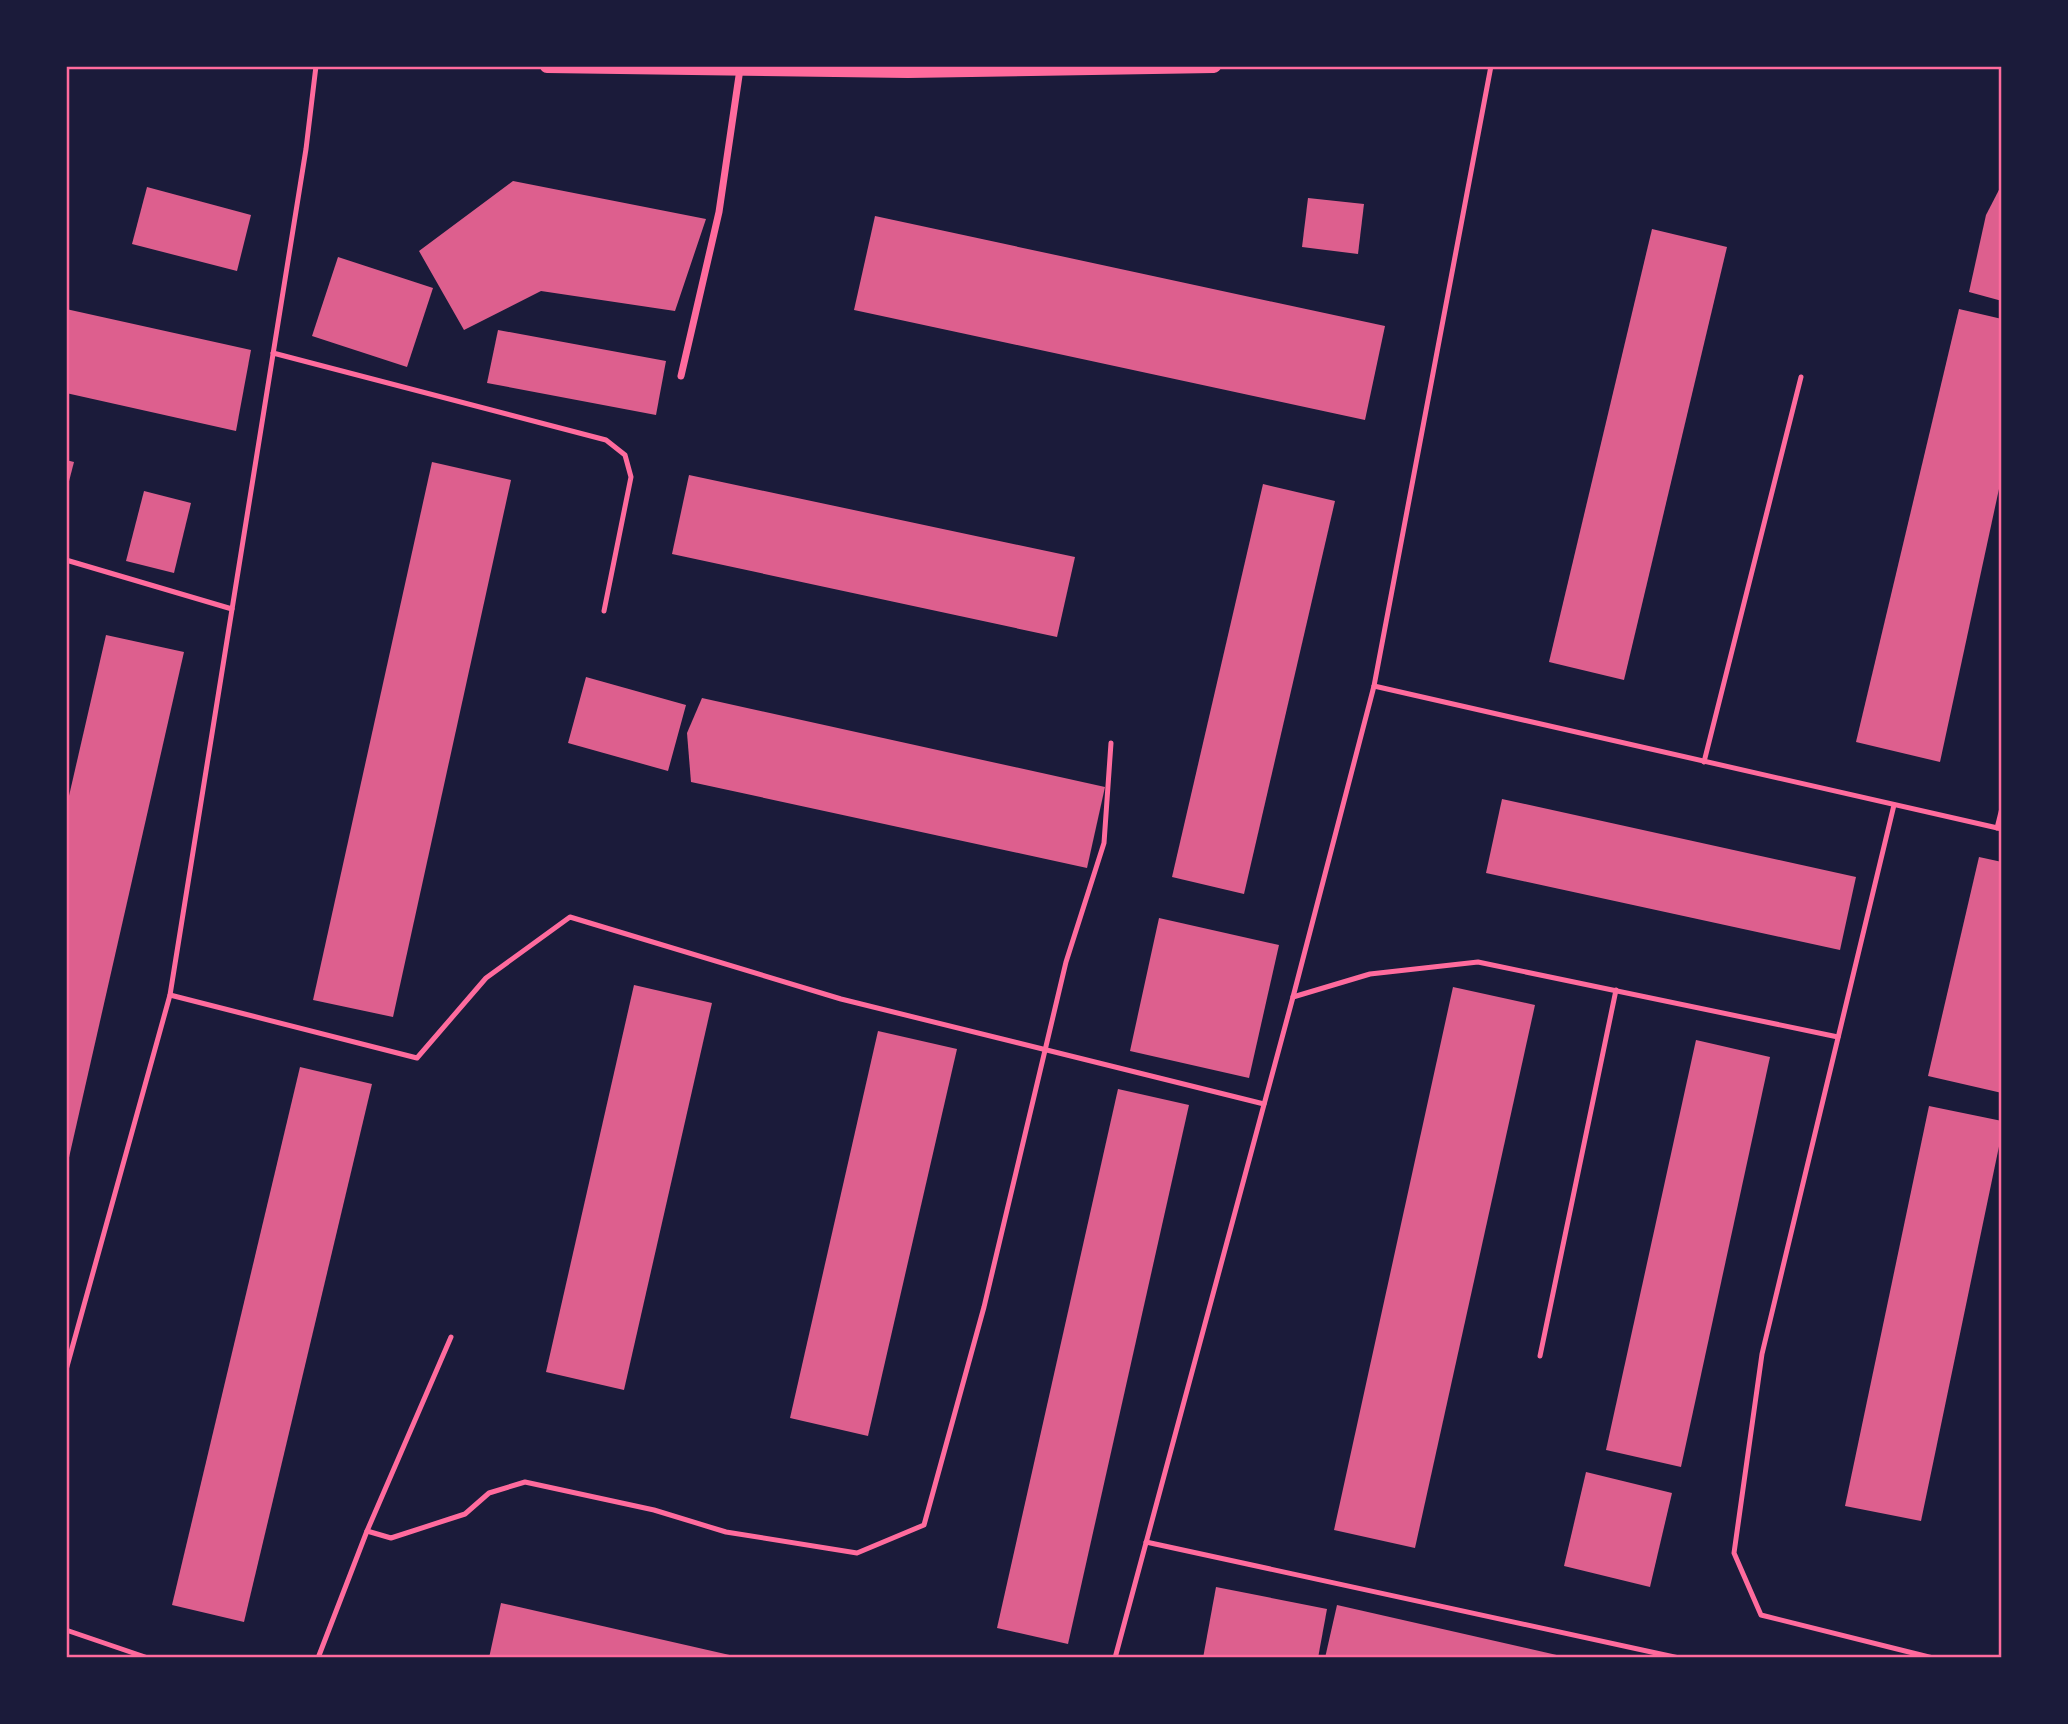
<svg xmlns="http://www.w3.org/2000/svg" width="2068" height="1724" viewBox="0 0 2068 1724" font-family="'Roboto Serif',serif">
  <rect width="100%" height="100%" fill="#1b1b3a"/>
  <g fill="#dd5f8e">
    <path d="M513,181L706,219L675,311L541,291L464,330L419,251Z"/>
    <path d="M2002,184V301L1969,292L1986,215Z"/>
    <path d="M147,187L251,215L237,271L132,244Z"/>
    <path d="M1308,198L1364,204L1358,254L1302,247Z"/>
    <path d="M875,216L1385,326L1365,420L854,310Z"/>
    <path d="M1652,229L1727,247L1624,680L1549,662Z"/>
    <path d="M338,257L433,288L407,367L312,336Z"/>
    <path d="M66,309L251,350L236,431L66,393Z"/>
    <path d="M1959,309L2002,319V475L1940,762L1856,742Z"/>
    <path d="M498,330L666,361L656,415L487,383Z"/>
    <path d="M66,460L74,462L67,489H66Z"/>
    <path d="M432,462L511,480L393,1017L313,1000Z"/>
    <path d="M689,475L1075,557L1057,637L672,554Z"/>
    <path d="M1263,484L1335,501L1244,894L1172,877Z"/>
    <path d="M144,491L191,503L174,573L126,561Z"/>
    <path d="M106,635L184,652L68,1162L66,809Z"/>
    <path d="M586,677L686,705L668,771L568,743Z"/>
    <path d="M702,698L1105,787L1087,868L691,782L687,733Z"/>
    <path d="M1502,799L1856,877L1840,950L1486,873Z"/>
    <path d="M1979,857L2002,862V1093L1928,1076Z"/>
    <path d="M1159,918L1279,945L1249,1078L1130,1051Z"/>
    <path d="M634,985L712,1003L624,1390L546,1372Z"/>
    <path d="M1453,987L1535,1005L1415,1548L1334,1530Z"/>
    <path d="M878,1031L957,1049L868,1436L790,1418Z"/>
    <path d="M1696,1040L1770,1057L1681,1467L1606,1450Z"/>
    <path d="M300,1067L372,1084L244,1622L172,1605Z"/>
    <path d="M1118,1089L1189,1105L1068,1644L997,1628Z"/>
    <path d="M1929,1106L2002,1121V1132L1921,1521L1845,1506Z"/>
    <path d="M1586,1472L1672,1493L1650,1587L1564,1566Z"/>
    <path d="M1216,1587L1327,1609L1318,1658H1203Z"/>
    <path d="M501,1603L734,1656V1658H489Z"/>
    <path d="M1337,1605L1561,1656V1658H1325Z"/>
  </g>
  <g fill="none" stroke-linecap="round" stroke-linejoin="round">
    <g stroke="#ff6b9d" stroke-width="5">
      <path d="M273,353L606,440L625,455L631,477L604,611"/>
      <path d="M66,560L232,609"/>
      <path d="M1374,686L2002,829"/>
      <path d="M1704,762L1801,377"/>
      <path d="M1894,805L1762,1354L1734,1553L1761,1615L1933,1658"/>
      <path d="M1997,828L2002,808"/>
      <path d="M170,995L417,1058L486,978L570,917L841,999L1264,1104"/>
      <path d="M1293,997L1370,974L1478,962L1838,1037"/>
      <path d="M1540,1356L1616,990"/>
      <path d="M66,1370L170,995L306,149L316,66"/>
      <path d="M367,1531L391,1538L465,1514L489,1493L525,1482L654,1510L726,1532L857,1553L924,1525L984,1307L1066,962L1104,843L1111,743"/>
      <path d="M1146,1542L1679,1658"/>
      <path d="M66,1630L148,1658"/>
      <path d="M318,1658L367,1531L451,1337"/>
      <path d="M1115,1658L1293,997L1374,686L1491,66"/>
    </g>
    <path stroke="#ff6b9d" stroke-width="7" d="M681,376L719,212L740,69"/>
    <path stroke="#ff6b9d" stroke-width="14" d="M547,66L908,71L1214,66"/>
  </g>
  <rect width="2068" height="1724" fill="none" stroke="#1b1b3a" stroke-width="136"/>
  <rect x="68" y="68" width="1932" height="1588" fill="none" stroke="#ff6b9d" stroke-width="2.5"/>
</svg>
